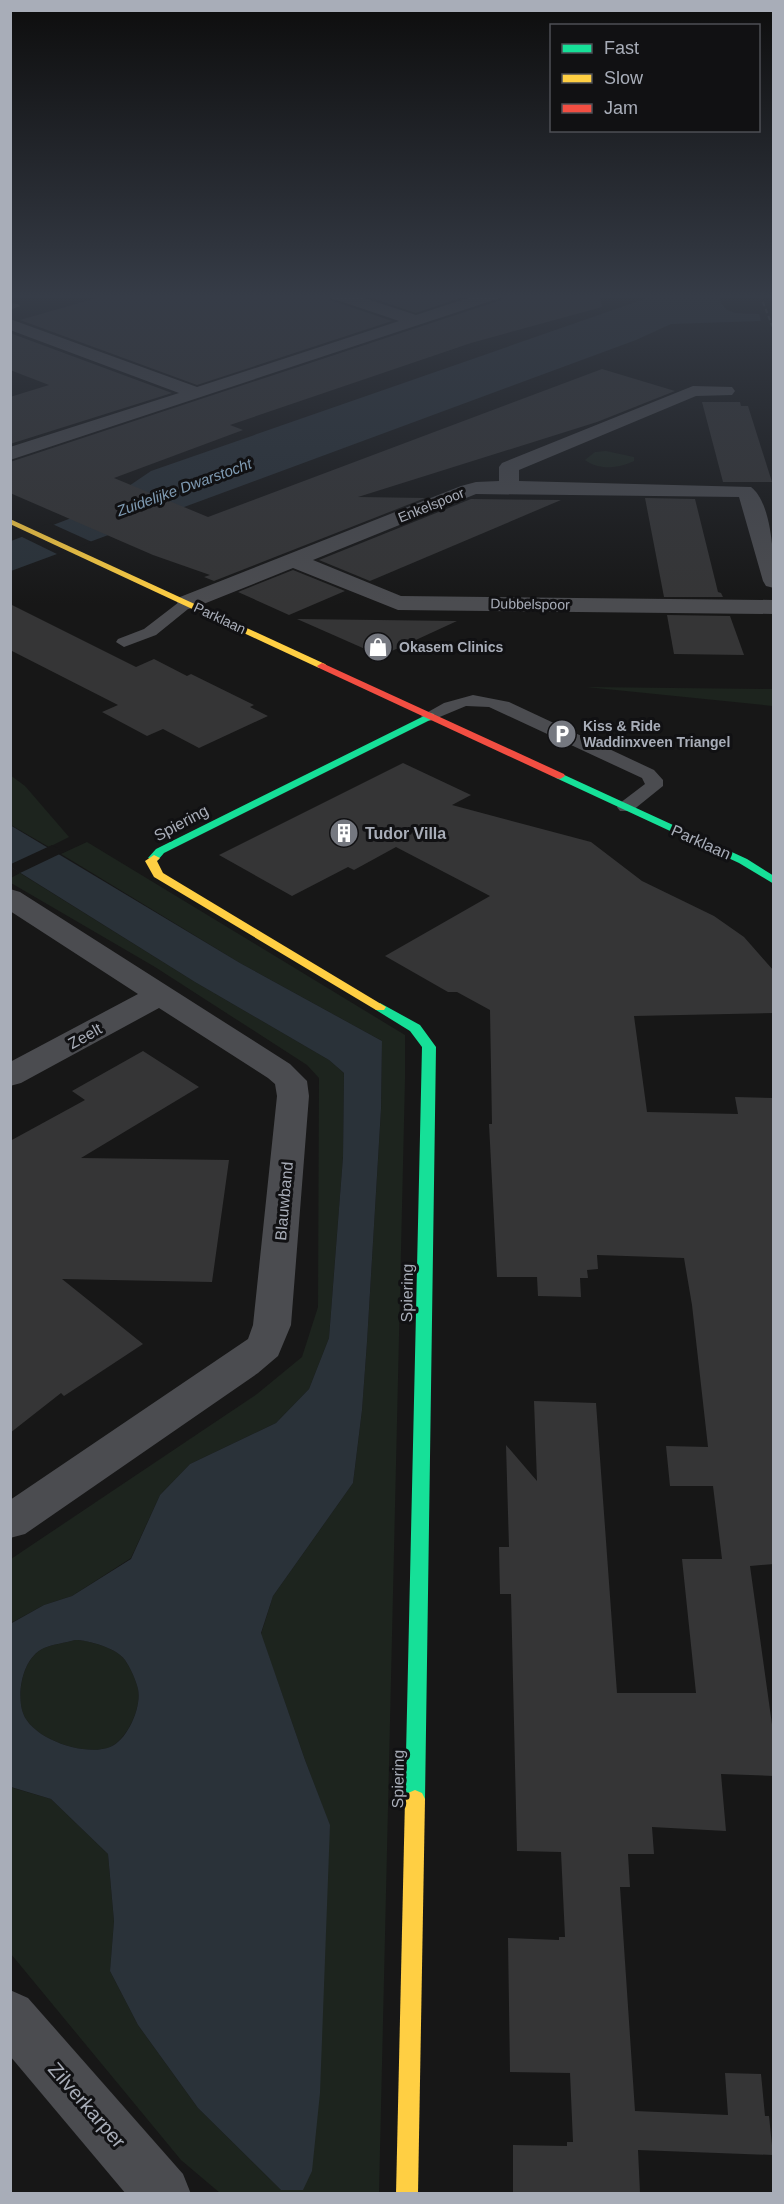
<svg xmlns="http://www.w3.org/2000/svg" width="784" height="2204" viewBox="0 0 784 2204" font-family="Helvetica,sans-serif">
  <rect width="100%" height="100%" fill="#171717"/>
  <g fill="#1d241e">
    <path d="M606,451L634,457V461C620,468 599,471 585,460L595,452Z"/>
    <path d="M586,687L773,689V706Z"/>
    <path d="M10,775L25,786L69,837L49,847L11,825Z"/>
    <path d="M87,842L405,1035V1079L379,2193H220L181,2160L11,1954L10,1787L51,1799L108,1854L114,1921L110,1971L138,2025L198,2108L281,2190L330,1826L305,1760L261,1634L273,1596L353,1483L362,1410L367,1342L381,1109L382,1041L240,963L61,854Z"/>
    <path d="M20,873L195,982L329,1060L344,1073L343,1157L329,1338L309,1389L276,1423L190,1464L160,1495L131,1558L72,1596L44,1605L11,1623V1559L257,1394L302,1357L318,1307L319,1078L307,1065L155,967L11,883V878Z"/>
    <path d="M75,1640C88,1640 117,1648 125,1660C130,1667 136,1680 138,1689C142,1707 127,1740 110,1747C85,1757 32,1739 23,1713C16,1693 23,1657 44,1648C53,1644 65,1643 75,1640Z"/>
  </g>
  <g fill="#2a3239" fill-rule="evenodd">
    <path d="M656,295H718C724,317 740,313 759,314L761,321L671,324L636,340L11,571V541L95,509L151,471Z"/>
    <path d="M10,825L240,963L382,1041L381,1109L367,1342L362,1410L353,1483L273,1596L261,1633L305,1760L330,1825L320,2093L312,2171L303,2190H281L198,2108L138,2025L110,1971L114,1921L108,1854L51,1799L11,1787L10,1624L44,1605L72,1596L131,1559L160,1495L190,1464L276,1423L309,1389L329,1338L343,1157L344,1073L329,1060L195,982L11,867ZM75,1640C88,1640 117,1648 125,1660C130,1667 136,1680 138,1689C142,1707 127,1741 110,1747C85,1757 32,1739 23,1713C16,1693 23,1657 44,1648C53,1644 65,1643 75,1640Z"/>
  </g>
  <g fill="#171717">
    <path d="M50,523L92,542L59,555L18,535Z"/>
    <path d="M52,845L64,852L20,873L11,867V864Z"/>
  </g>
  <g fill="#353536">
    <path d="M107,295H327L330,300L392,321L197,385L20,320Z"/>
    <path d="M363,295H469L416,313Z"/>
    <path d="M504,295H600L602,307L471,343L230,425L243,430L114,478L208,517L602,369L675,391L597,422L358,497L425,498L214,581L204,577L210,575L153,555L10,493V462L501,300Z"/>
    <path d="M10,333L172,393L10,444V397L49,385L10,370Z"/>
    <path d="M702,402H740L741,406H748L772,482H723Z"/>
    <path d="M645,498L695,499L718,592L721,593L723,597H664Z"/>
    <path d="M471,499L561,500L370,581L319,560Z"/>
    <path d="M293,570L345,591L289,615L238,592Z"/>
    <path d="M10,604L136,667L154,659L187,676L191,674L254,705L250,707L268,716L199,748L163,729L147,736L102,712L118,705L10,650Z"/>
    <path d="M667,615L730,616L744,655L674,654Z"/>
    <path d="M297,619L457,621L381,656Z"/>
    <path d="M403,763L471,795L452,805L591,842L642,881L714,916L744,937L774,971V1013L634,1016L647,1112L738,1114L735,1097L774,1098V1564L750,1566L774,1739V1776L721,1774L726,1831L652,1827L654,1854H628L630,1887H620L635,2111L728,2115L725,2073L761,2074L765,2116H769L773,2155L638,2150L640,2193H513V2145L567,2146V2142H573L570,2073L510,2072L508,1938L559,1940V1937H565L561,1852L517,1851L511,1594H500L499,1547H509L506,1445L537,1481L534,1401L596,1403L617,1693H696L682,1559H722L713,1486H670L666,1446L708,1447L692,1305L684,1258L597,1255L598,1269L587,1270L588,1278H580L581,1297L538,1296L537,1277H497L489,1124H492L490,1010L457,992H448L385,956L490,896L396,847L354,870L348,867L292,896L219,855Z"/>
    <path d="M143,1051L199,1087L81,1158L229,1160L212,1282L62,1279L143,1344L64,1396L61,1393L10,1433V1141L85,1100L72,1091Z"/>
  </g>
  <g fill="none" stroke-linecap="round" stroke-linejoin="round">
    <g fill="#4b4c50" fill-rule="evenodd">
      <path d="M10,303L18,304L20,306L10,310Z"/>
      <path d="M188,597L196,602L193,605L156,635L124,647L116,642L118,639L144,629L183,599Z"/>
      <path d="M473,695L509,702L654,770L663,780V786L632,811H620L617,807L620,803L645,784L642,778L489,707L466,706L430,721L424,720L421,716L444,703Z"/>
    </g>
    <g fill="#4b4c50" fill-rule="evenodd">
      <path d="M329,295H355L416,315L477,295H502L500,298L10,460V447L179,393L10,330V319L197,387L399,321L331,298Z"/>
      <path d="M693,386L732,387L735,391L732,395L696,396L519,470V481L751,487C773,504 774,561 774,588L766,586L763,581L739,497L476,494L313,560L401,596L774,600V614L398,610L293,568L196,607L188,609L180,607L177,602L180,597L461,486L476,482L499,481V467L502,463Z"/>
      <path d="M10,889L20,892L290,1064L307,1081L309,1096L291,1325L278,1356L258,1373L25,1534L10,1538V1500L248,1339L253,1325L277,1096L275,1084L268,1078L159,1008L21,1083L10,1086V1062L138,994L10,911Z"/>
      <path d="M10,1990L28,1998L183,2174L191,2194H126L10,2056Z"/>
    </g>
    <g fill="#16e098" fill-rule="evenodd">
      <path d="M430,713L434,714V718L164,853L158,860L154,861L148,858L156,849Z"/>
      <path d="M560,773L747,859L774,876V884L739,863L556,778L555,776Z"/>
      <path d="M380,1003L420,1025L436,1047L425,1799L422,1805L415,1808L408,1805L405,1799L422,1047L410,1031L376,1010L374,1007Z"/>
    </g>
    <g fill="#ffcf43" fill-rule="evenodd">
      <path d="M10,519L325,664L327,666L319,668L10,524Z"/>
      <path d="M154,855L160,858L157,861L163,873L386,1007L384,1010H376L154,877L145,861Z"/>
      <path d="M415,1790L422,1793L425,1799L418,2194H396L405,1799L408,1793Z"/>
    </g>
    <path fill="#f24e42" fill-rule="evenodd" d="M322,663L564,774L565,776L560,779L556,778L319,668L317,666Z"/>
    <path stroke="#4b4c4f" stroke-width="2" stroke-dasharray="4.5 3" stroke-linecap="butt" d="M760,295L774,330"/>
  </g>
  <linearGradient id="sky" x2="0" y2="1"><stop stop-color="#0d0d0d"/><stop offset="0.49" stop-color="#363c47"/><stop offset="1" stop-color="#363c47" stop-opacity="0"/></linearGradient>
  <rect width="784" height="604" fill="url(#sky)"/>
  <defs>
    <g id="shop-disc" transform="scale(1.5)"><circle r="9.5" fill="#757880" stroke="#111113"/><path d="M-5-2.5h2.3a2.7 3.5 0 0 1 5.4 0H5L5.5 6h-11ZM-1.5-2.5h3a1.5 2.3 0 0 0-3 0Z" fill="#fff"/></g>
    <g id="parking-disc" transform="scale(1.5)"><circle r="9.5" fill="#757880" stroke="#111113"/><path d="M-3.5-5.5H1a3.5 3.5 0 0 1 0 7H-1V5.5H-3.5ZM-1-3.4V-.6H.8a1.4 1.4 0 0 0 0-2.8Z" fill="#fff"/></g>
    <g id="building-disc" transform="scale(1.5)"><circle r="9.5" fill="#757880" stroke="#111113"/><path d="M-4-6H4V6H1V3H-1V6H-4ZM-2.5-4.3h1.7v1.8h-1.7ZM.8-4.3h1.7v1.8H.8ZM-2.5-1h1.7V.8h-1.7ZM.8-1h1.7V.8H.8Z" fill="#fff"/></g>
  </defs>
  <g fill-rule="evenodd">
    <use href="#shop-disc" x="378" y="647"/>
    <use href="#parking-disc" x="562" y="734"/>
    <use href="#building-disc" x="344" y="833"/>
  </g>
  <g text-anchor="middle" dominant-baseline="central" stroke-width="6" stroke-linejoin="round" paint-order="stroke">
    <g font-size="14" fill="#a8adb8" stroke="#111113">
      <text transform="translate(431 505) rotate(-22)">Enkelspoor</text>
      <text transform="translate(530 604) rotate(1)">Dubbelspoor</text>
      <text transform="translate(220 618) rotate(25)">Parklaan</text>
    </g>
    <g font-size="14" font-weight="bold" fill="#a8adb8" stroke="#111113" text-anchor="start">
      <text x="399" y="647">Okasem Clinics</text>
      <text x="583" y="726">Kiss &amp; Ride<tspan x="583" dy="16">Waddinxveen Triangel</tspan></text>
    </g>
    <g font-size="15" font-style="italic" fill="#7f9bb3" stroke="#111113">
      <text transform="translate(184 487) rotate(-20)">Zuidelijke Dwarstocht</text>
    </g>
    <g font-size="16" fill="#a8adb8" stroke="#111113">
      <text transform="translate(181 823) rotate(-28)">Spiering</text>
      <text transform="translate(701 842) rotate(24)">Parklaan</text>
      <text transform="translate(85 1036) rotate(-29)">Zeelt</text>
      <text transform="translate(284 1201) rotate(-85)">Blauwband</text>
      <text transform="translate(407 1293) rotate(-89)">Spiering</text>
      <text transform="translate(398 1779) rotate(-89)">Spiering</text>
    </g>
    <g font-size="16" font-weight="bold" fill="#a8adb8" stroke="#111113" text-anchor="start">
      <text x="365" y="833">Tudor Villa</text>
    </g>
    <g font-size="20" fill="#a8adb8" stroke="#111113">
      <text transform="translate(87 2105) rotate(49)">Zilverkarper</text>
    </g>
  </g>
  <rect width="784" height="2204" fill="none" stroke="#a8adb8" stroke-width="24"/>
  <rect x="550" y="24" width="210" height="108" fill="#111113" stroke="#4d4f55" stroke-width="1.5"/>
  <rect x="562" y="44" width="30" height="9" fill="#16e098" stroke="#4d4f55" stroke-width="1.5"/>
  <text x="604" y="54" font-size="18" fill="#a8adb8">Fast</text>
  <rect x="562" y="74" width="30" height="9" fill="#ffcf43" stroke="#4d4f55" stroke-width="1.5"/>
  <text x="604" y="84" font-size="18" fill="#a8adb8">Slow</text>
  <rect x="562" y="104" width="30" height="9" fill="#f24e42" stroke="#4d4f55" stroke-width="1.5"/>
  <text x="604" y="114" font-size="18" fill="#a8adb8">Jam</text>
</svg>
